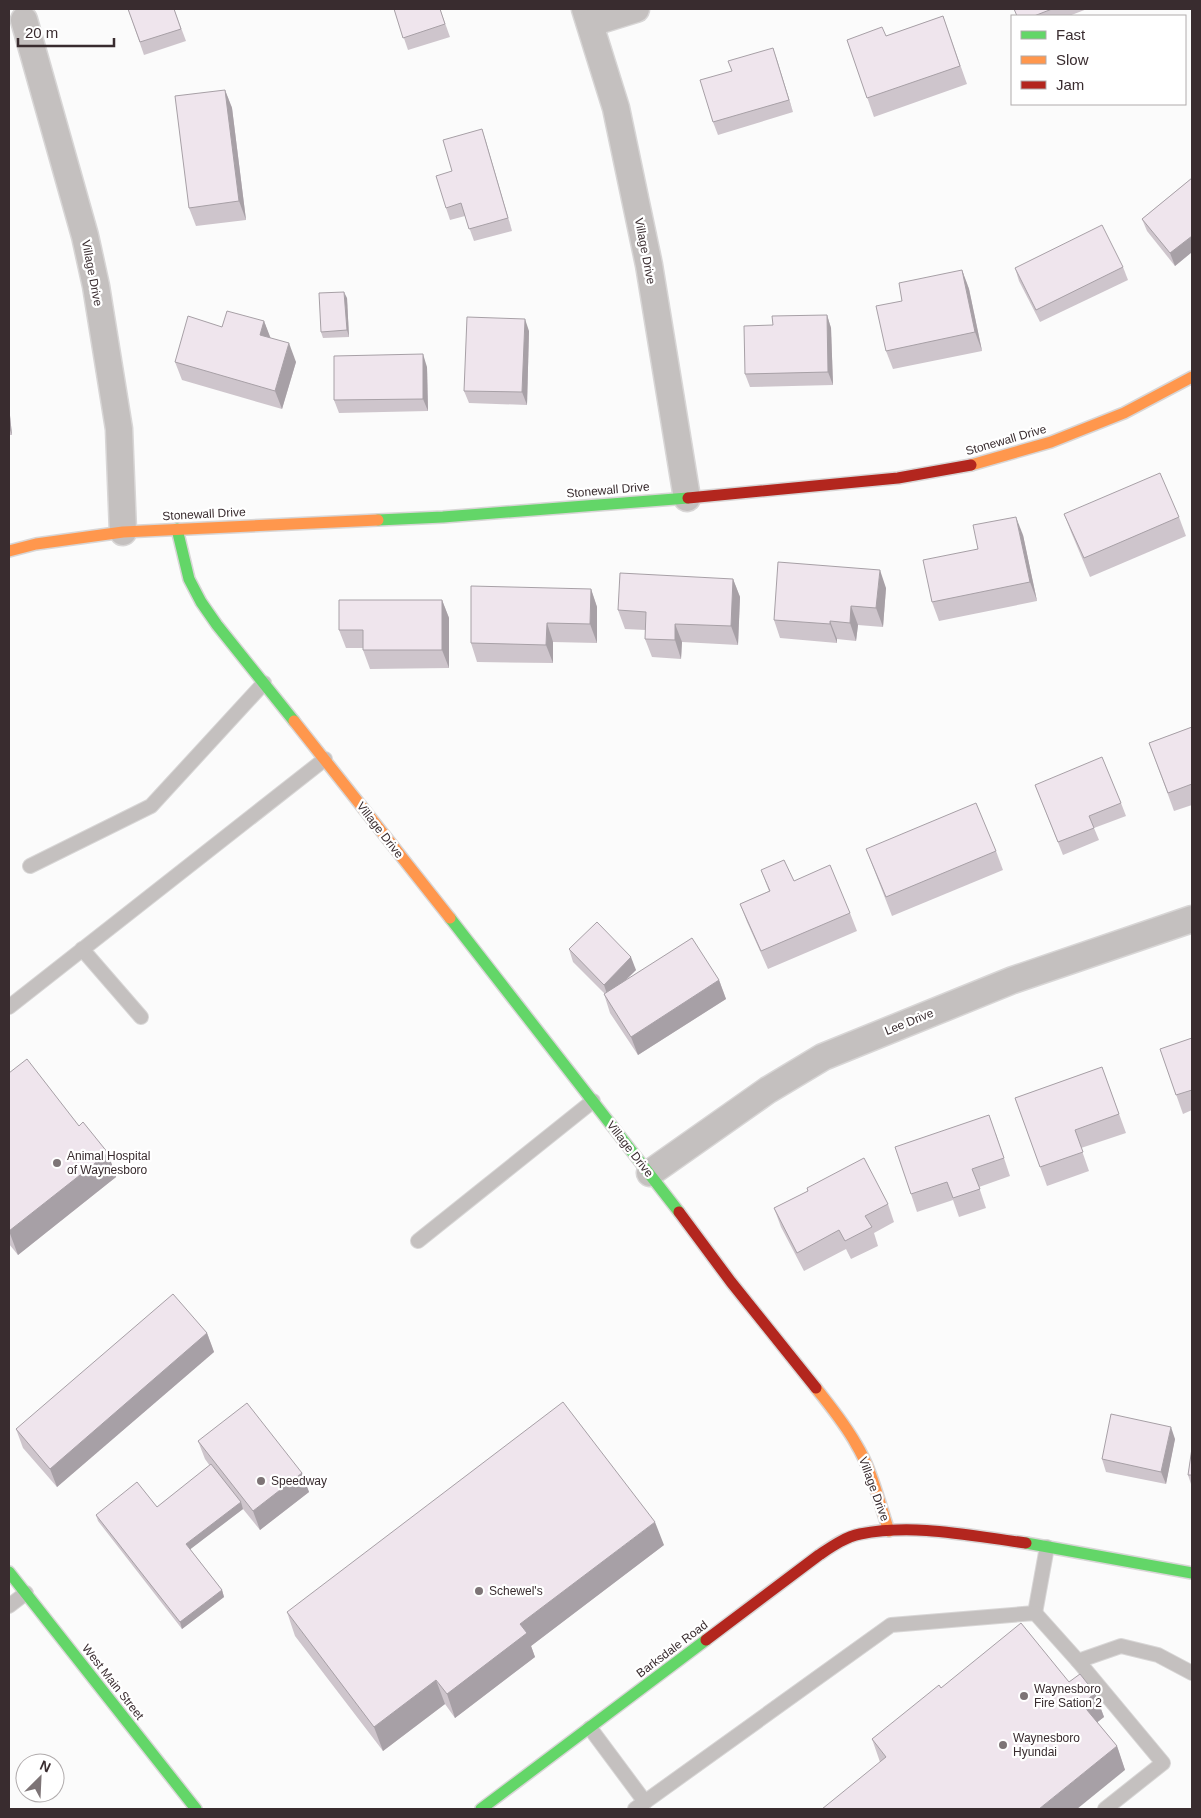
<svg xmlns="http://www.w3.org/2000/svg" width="1201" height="1818" viewBox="0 0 1201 1818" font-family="Helvetica,sans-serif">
  <rect width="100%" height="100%" fill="#fbfbfb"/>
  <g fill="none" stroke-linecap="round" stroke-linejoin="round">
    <g stroke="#d8d6d6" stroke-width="16">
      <g id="lane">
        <path d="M30,866L151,806L264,683"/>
        <path d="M82,949L141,1017"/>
        <path d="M9,1007L325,759"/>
        <path d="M418,1241L593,1101"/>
        <path d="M9,1606L26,1593"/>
        <path d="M1035,1613L1047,1547"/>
        <path d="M1078,1661L1121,1646L1158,1655L1192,1673"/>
        <path d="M590,1728L645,1802"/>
        <path d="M635,1809L891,1625L1035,1613L1078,1661L1163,1763L1105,1809"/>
      </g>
    </g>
    <g stroke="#d8d6d6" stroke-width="29">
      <g id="street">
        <path d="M585,9L616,108L649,265L687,498"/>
        <path d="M24,20L85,236L96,286L119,429L123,532"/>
        <path d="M591,23L636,9"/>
        <path d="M650,1173L768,1090L823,1057L1013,980L1192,919"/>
      </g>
    </g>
    <g stroke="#d8d6d6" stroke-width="14">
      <g id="fast">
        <path d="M378,520L443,517L688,498"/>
        <path d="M177,529L189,579L201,602L217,625L294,721"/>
        <path d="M450,918L679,1212"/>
        <path d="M1026,1543L1192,1573"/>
        <path d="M9,1572L196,1809"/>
        <path d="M481,1809L706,1640"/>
      </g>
    </g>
    <g stroke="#d8d6d6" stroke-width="14">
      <g id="slow">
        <path d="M971,465L1051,442L1124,413L1192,377"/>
        <path d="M9,551L36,544L123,532L378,520"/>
        <path d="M294,721L450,918"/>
        <path d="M816,1388C830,1406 845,1424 856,1444C872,1470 879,1502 889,1531"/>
      </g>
    </g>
    <g stroke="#d8d6d6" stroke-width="14">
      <g id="jam">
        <path d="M688,498L898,478L971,465"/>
        <path d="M679,1212L731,1282L816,1388"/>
        <path d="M706,1640L819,1555C831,1547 845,1537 860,1534C915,1523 971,1536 1026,1543"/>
      </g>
    </g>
    <use href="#lane" stroke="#c4c0bf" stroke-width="14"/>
    <use href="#street" stroke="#c4c0bf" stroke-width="26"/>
    <use href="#fast" stroke="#63d668" stroke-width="11"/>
    <use href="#slow" stroke="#ff974d" stroke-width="11"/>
    <use href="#jam" stroke="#b3261e" stroke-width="11"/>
  </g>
  <g fill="#cec5cc">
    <path d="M128,9H174L186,41L144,55Z"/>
    <path d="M394,9H440L450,37L408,50Z"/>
    <path d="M1014,9H1087L1069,16H1017Z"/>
    <path d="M943,16L967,84L874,117L847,40L886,36Z"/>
    <path d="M773,48L793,112L718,135L713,122L732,71Z"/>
    <path d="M225,90L232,108L246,220L196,226L189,208Z"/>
    <path d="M482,129L486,142L512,231L474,241L465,216L450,220L446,208L452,171Z"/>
    <path d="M1192,178V252L1175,266L1147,231L1142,219Z"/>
    <path d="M1123,267L1128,280L1040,322L1019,281L1015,268Z"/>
    <path d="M962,270L969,289L982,351L893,369L886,351L902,301Z"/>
    <path d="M347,298L349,337L323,338L321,332Z"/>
    <path d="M827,315L831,328L833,385L750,387L745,374L773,325Z"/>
    <path d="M264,321L270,338L296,362L282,409L182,380L175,362L222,327Z"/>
    <path d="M529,331L527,405L469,403L464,391Z"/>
    <path d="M427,367L428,411L339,413L334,400Z"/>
    <path d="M9,406L12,435H9Z"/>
    <path d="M1064,514L1179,517L1186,536L1090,577L1071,532Z"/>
    <path d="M1023,535L1037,601L939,621L932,602L978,549Z"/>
    <path d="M733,579L740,597L738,645L682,642L681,659L652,657L645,639L646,630L625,629L618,610Z"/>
    <path d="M886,588L883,627L858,625L856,641L837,639V643L780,638L774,620Z"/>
    <path d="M591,589L597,607V643L553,642V663L477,662L471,643Z"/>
    <path d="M442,600L449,618V668L370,669L363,650V648H346L339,630Z"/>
    <path d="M1192,727V805L1174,811L1149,743Z"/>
    <path d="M1035,785L1121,803L1126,816L1094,828L1099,840L1063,855Z"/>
    <path d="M866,849L996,851L1003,870L892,916Z"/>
    <path d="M761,870L794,881L850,913L857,931L768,969L747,922L740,904L769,891Z"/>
    <path d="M569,949L636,970L625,981L719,980L726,999L638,1055L610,1013L604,994H605L573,962Z"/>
    <path d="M1192,1038V1110L1183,1114L1160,1049Z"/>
    <path d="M1102,1067L1126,1133L1081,1148L1089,1171L1047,1186L1015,1098Z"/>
    <path d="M9,1073L79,1126L108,1153L116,1177L18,1255L9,1244Z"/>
    <path d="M996,1134L1010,1176L979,1187L986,1208L959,1217L953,1200L917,1212L911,1194Z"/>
    <path d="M807,1188L888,1204L894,1222L874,1233L878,1246L851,1259L846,1249L804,1271L781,1227L774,1208L808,1191Z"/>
    <path d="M207,1333L214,1352L57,1487L23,1448L16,1429Z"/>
    <path d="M1175,1439L1166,1484L1106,1472L1102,1459Z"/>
    <path d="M198,1441L302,1473L309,1492L260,1530L243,1509L190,1549L222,1590L224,1597L182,1629L98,1521L96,1515L157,1507L210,1466L205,1459Z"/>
    <path d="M1192,1448V1487L1188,1475Z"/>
    <path d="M664,1545L531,1646L535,1657L455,1718L445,1704L383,1751L295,1636L287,1612Z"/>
    <path d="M1069,1682L1095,1693L1104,1717L1097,1722L1117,1746L1125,1770L880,1762L872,1739L941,1688Z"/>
  </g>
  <g fill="#a7a0a6">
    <path d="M773,48L777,60L793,112L789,100Z"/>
    <path d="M225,90L232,108L246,220L239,201Z"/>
    <path d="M482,129L486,142L512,231L508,218Z"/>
    <path d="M1192,236V252L1175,266L1170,253Z"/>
    <path d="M962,270L969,289L982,351L975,332Z"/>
    <path d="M344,292L347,298L349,337L347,330Z"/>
    <path d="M827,315L831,328L833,385L828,372Z"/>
    <path d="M525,319L529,331L527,405L522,392Z"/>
    <path d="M264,321L271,339L260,335Z"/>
    <path d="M289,343L296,362L282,409L275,391Z"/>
    <path d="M423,354L427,367L428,411L423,399Z"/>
    <path d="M9,406L12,435L9,428Z"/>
    <path d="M1016,517L1023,535L1037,601L1030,582Z"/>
    <path d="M880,570L886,588L883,627L876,608Z"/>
    <path d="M733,579L740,597L738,645L731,626Z"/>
    <path d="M591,589L597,607V643L590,624Z"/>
    <path d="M442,600L449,618V668L442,650Z"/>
    <path d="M851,606L858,625L856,641L850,623Z"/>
    <path d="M830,621L837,639V643L830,624Z"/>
    <path d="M547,623L553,642V663L546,645Z"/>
    <path d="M675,624L682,642L681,659L675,640Z"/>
    <path d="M631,957L636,970L608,997L604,985Z"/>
    <path d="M719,980L726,999L638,1055L631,1037Z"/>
    <path d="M108,1153L116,1177L18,1255L9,1231Z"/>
    <path d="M207,1333L214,1352L57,1487L50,1469Z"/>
    <path d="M1171,1427L1175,1439L1166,1484L1161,1472Z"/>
    <path d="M302,1473L309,1492L260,1530L253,1511Z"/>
    <path d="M241,1502L243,1509L188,1551L186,1544Z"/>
    <path d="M655,1522L664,1545L531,1646L535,1657L455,1718L447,1694L520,1624Z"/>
    <path d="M222,1590L224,1597L182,1629L180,1622Z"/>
    <path d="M436,1680L445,1704L383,1751L374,1727Z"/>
    <path d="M1095,1693L1104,1717L1090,1728L1082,1704Z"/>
    <path d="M1117,1746L1125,1770L1077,1809H1039Z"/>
  </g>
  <g fill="#efe5ed" stroke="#a7a0a6">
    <path d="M128,9H174L181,29L140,42Z"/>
    <path d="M394,9H440L445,24L403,38Z"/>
    <path d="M1014,9H1052L1034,16H1017Z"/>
    <path d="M943,16L960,66L867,98L847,40L882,27L886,36Z"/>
    <path d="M773,48L789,100L713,122L700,80L732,71L728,61Z"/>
    <path d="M225,90L239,201L189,208L175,96Z"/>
    <path d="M482,129L508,218L469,229L461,203L446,208L436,176L452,171L443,140Z"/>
    <path d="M1192,178V236L1170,253L1142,219Z"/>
    <path d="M1102,225L1123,267L1036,310L1015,268Z"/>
    <path d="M962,270L975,332L886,351L876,306L902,301L899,283Z"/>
    <path d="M344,292L347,330L321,332L319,293Z"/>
    <path d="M227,311L264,321L260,335L289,343L275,391L175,362L188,316L222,327Z"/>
    <path d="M827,315L828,372L745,374L744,326L773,325L772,316Z"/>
    <path d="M467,317L525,319L522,392L464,391Z"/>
    <path d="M423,354V399L334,400V356Z"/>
    <path d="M1160,473L1179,517L1084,558L1064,514Z"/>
    <path d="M1016,517L1030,582L932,602L923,560L978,549L973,525Z"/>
    <path d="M778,562L880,570L876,608L851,606L850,623L830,621V624L774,620Z"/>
    <path d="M620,573L733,579L731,626L675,624V640L645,639L646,612L618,610Z"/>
    <path d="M471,586L591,589L590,624L547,623L546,645L471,643Z"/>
    <path d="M339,600H442V650H363V630H339Z"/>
    <path d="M1192,727V784L1168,793L1149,743Z"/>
    <path d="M1102,757L1121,803L1089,816L1094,828L1058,842L1035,785Z"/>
    <path d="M976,803L996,851L886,897L866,849Z"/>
    <path d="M784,860L794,881L830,865L850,913L761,951L740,904L770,891L761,870Z"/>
    <path d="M597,922L631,957L604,985L569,949Z"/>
    <path d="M692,938L719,980L631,1037L604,994Z"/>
    <path d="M1192,1038V1090L1176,1095L1160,1049Z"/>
    <path d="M27,1059L79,1126L83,1122L108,1153L9,1231V1073Z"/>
    <path d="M1102,1067L1119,1114L1075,1130L1083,1152L1040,1167L1015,1098Z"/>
    <path d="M989,1115L1004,1158L972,1169L980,1189L953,1198L947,1182L911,1194L895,1147Z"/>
    <path d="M864,1158L888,1204L865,1216L872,1227L845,1241L839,1230L797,1253L774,1208L808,1191L807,1188Z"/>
    <path d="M173,1294L207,1333L50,1469L16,1429Z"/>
    <path d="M563,1402L655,1522L520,1624L527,1633L447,1694L436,1680L374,1727L287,1612Z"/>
    <path d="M247,1403L302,1473L253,1511L198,1441Z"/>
    <path d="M1111,1414L1171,1427L1161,1472L1102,1459Z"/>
    <path d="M1192,1448V1475H1188Z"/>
    <path d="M211,1464L241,1502L186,1544L222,1590L180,1622L96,1515L137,1482L157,1507Z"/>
    <path d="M1021,1623L1069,1682L1080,1674L1095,1693L1082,1704L1117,1746L1039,1809H822L886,1757L872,1739L939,1685L941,1688Z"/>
  </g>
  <g fill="#7d7476" stroke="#fff" stroke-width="2">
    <circle cx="57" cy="1163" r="5"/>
    <circle cx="261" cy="1481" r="5"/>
    <circle cx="479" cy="1591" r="5"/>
    <circle cx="1024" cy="1696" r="5"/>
    <circle cx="1003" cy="1745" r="5"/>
  </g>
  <g text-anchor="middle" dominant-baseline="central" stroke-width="4.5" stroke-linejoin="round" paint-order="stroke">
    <g font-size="12" fill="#392c2f" stroke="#fff">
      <text transform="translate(645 251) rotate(79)">Village Drive</text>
      <text transform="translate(92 273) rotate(79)">Village Drive</text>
      <text transform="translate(1006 440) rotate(-16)">Stonewall Drive</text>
      <text transform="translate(608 490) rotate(-5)">Stonewall Drive</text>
      <text transform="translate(204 514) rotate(-3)">Stonewall Drive</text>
      <text transform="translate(380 830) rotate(52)">Village Drive</text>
      <text transform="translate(909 1022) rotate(-22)">Lee Drive</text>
      <text transform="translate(630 1149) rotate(52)">Village Drive</text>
      <text transform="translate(874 1489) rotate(70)">Village Drive</text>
      <text transform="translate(672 1649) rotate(-37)">Barksdale Road</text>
      <text transform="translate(113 1682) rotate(52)">West Main Street</text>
    </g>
    <g font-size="12" fill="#392c2f" stroke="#fff" text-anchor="start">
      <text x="67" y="1156">Animal Hospital<tspan x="67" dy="14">of Waynesboro</tspan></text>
      <text x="271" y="1481">Speedway</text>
      <text x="489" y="1591">Schewel's</text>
      <text x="1034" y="1689">Waynesboro<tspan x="1034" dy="14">Fire Sation 2</tspan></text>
      <text x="1013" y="1738">Waynesboro<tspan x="1013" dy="14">Hyundai</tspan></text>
    </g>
  </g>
  <rect width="1201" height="1818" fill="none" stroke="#392c2f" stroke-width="20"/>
  <rect x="1011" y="15" width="175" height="90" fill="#ffffff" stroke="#b0abac"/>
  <rect x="1021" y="31" width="25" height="8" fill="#63d668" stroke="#b0abac"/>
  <text x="1056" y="40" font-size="15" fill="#392c2f">Fast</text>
  <rect x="1021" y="56" width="25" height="8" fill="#ff974d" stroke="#b0abac"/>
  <text x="1056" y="65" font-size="15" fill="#392c2f">Slow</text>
  <rect x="1021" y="81" width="25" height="8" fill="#b3261e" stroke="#b0abac"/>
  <text x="1056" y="90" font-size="15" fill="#392c2f">Jam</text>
  <g transform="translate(40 1778) rotate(24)"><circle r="24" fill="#ffffff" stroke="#b0abac"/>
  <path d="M0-4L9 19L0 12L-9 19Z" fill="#7d7476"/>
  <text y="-8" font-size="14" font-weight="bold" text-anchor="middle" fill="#392c2f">N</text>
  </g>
  <path d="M18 38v8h96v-8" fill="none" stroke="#392c2f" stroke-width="2.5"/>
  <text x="25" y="38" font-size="15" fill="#392c2f" stroke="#ffffff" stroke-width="4" paint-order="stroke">20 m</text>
</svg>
